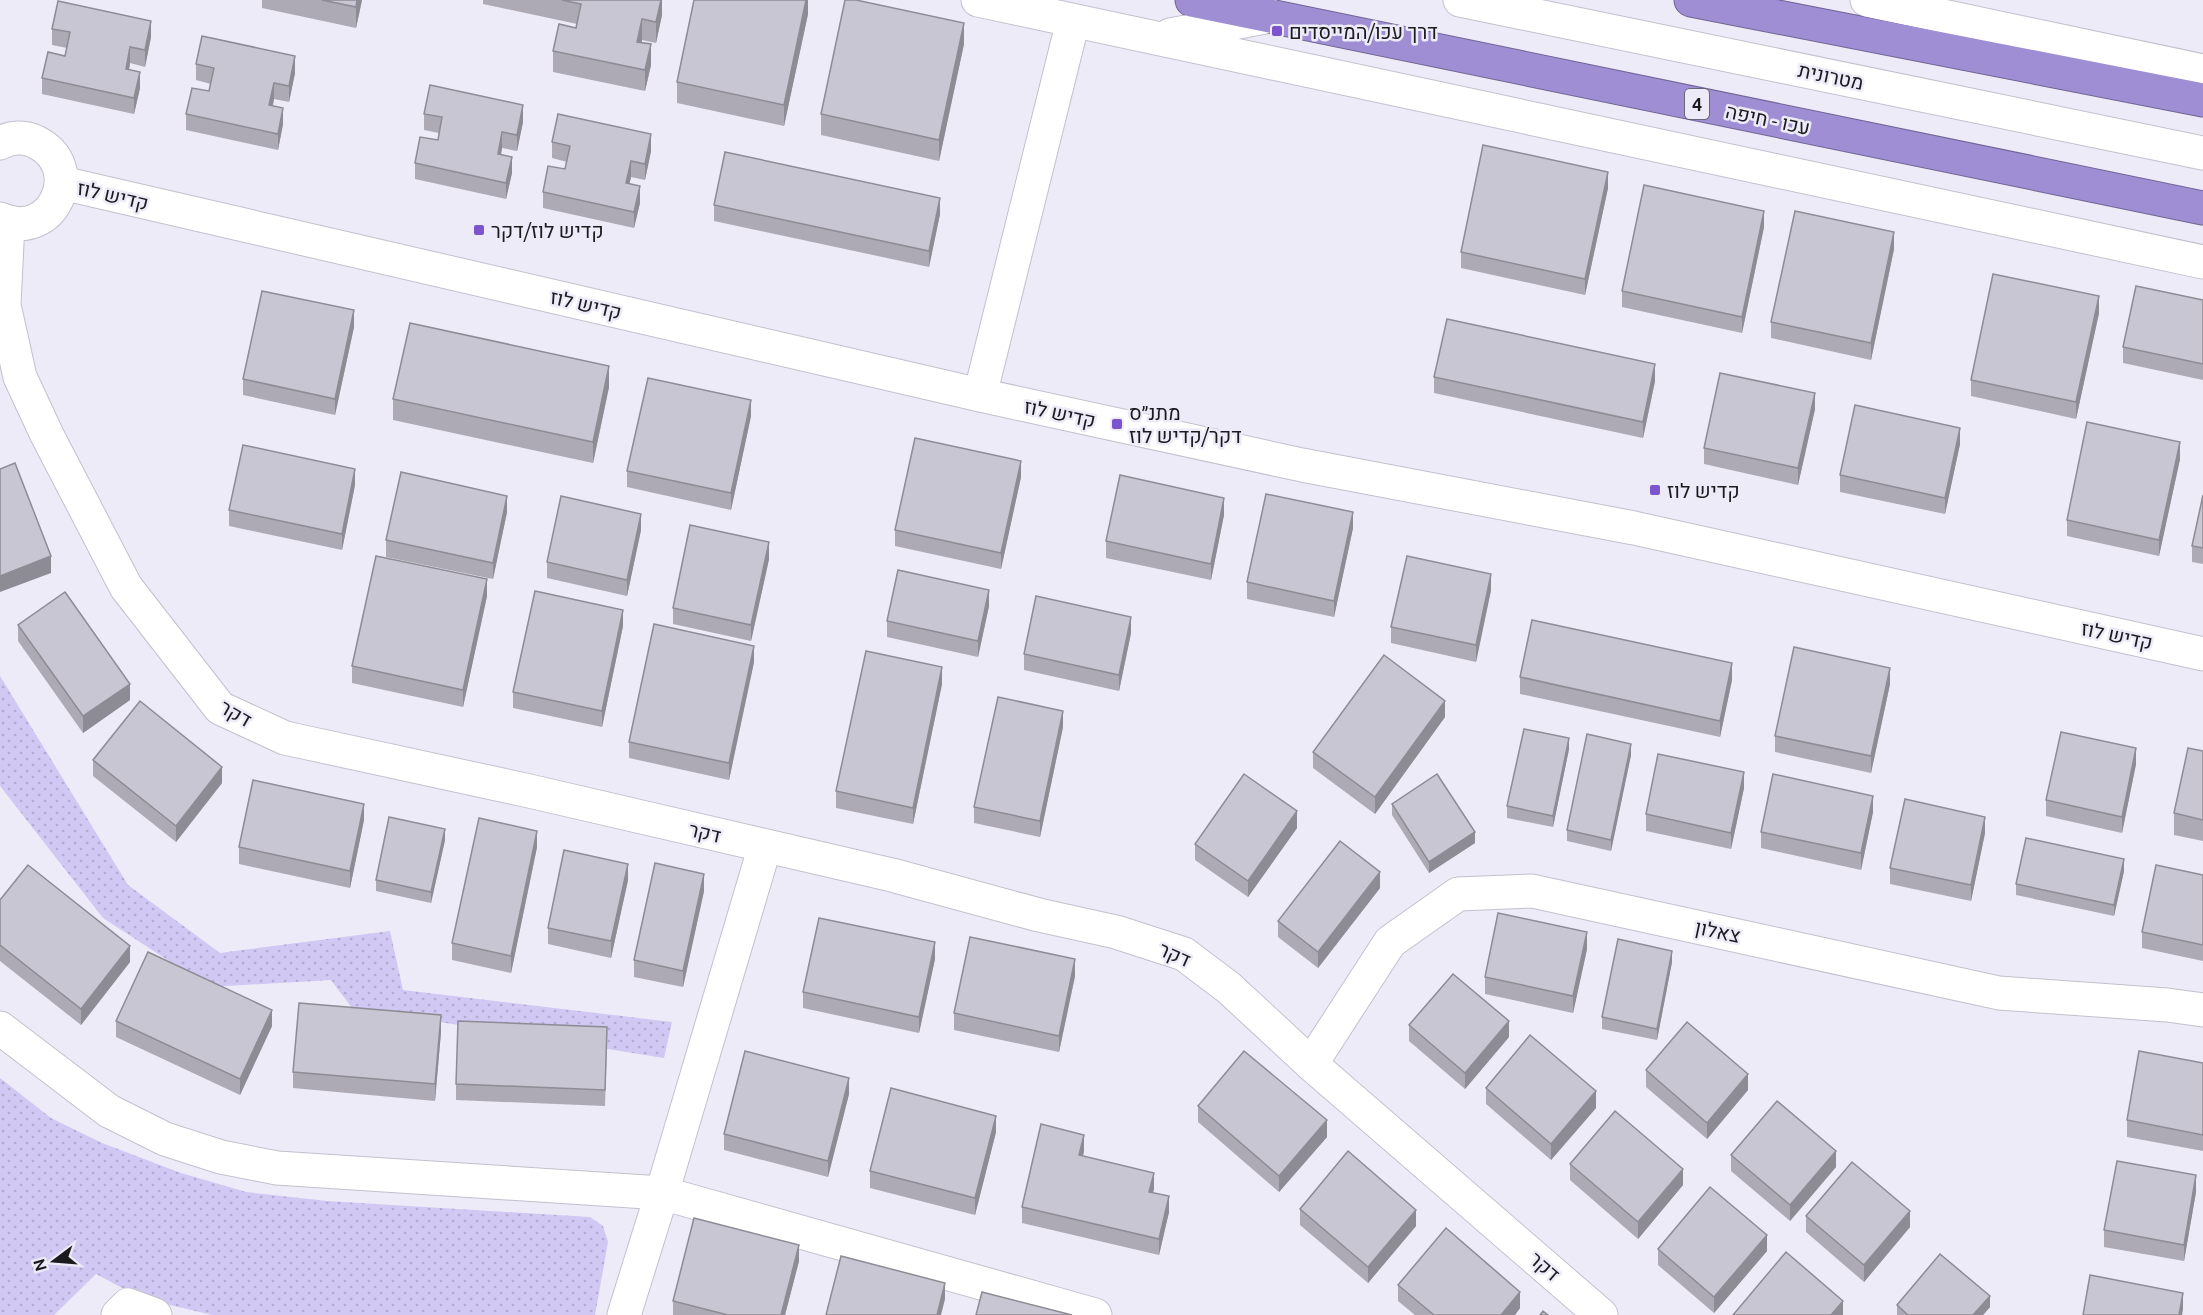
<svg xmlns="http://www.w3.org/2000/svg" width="2203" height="1315" viewBox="0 0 2203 1315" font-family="Ubuntu,Heebo,sans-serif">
  <defs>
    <pattern id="green-dots" width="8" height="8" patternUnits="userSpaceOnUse" patternTransform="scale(1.5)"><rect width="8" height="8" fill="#d1c8f4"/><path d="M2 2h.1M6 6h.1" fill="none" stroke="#b3abd1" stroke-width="1.8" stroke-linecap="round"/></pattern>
  </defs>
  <rect width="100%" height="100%" fill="#edebf8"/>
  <g fill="url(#green-dots)">
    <path d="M0,676L128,885L220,953L390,931L403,990L672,1022L664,1058L352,1008L331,980L209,987L103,918L0,786Z"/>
    <path d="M0,1078L51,1118L102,1143L181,1173L246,1192L327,1201L590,1217L603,1226L608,1242L595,1315H212L141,1298L96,1274L54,1315H0Z"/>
  </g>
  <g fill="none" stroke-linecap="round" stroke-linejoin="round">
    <g stroke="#c3c0cd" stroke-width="35">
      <g id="minor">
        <path d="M978,0L2203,262"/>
        <path d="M1460,0L2203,153"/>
        <path d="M1867,0L2203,71"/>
        <path d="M1170,35L1271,16"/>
        <path d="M0,143C11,137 25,136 36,142C87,167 53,243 0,219"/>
        <path d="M62,183L980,395L1302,465L1634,528L2203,654"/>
        <path d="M8,223L4,305L20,377L47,435L126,587L220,708L285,738L525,790L892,875L1039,915L1116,932L1184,954L1229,988L1311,1064L1601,1315"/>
        <path d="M980,395L1073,21"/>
        <path d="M0,1028L109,1111L165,1139L221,1157L277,1168L662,1193L1095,1315"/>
        <path d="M1311,1064L1390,942L1458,894L1532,891L1999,993L2167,1005L2203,1010"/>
        <path d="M118,1315L128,1305L155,1315"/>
        <path d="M624,1315L662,1193L765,846"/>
      </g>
    </g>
    <g stroke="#716594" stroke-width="35">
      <g id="highway">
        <path d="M1192,0L2203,208"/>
        <path d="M1691,0L2203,100"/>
      </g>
    </g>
    <use href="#minor" stroke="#fff" stroke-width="33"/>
    <use href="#highway" stroke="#9f8ed4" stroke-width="33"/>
  </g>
  <g fill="#adaab5">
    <path d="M262,0H362L356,28L262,8Z"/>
    <path d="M483,0H662V15L656,43L642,40L641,43L651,65L645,91L553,72V51L576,28L577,24L483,4Z"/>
    <path d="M808,0V14L784,126L677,103V82Z"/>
    <path d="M52,29L151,37L145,67L130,63L129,70L140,88L134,114L42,94V78L65,56L67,48L52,45Z"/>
    <path d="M964,44L939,161L821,135V114Z"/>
    <path d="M196,64L295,73L289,102L274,99L273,106L283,124L278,150L186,130V114L209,91L211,84L196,80Z"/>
    <path d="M424,114L523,122L517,151L502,148L501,155L512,173L506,199L415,179V163L438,140L439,133L424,130Z"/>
    <path d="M552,142L651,151L645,180L631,177L629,184L640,203L634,228L543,208V192L565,169L567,162L552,158Z"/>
    <path d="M1608,188L1585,295L1461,268V252Z"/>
    <path d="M714,205L940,214L929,267L714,221Z"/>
    <path d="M1764,227L1742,333L1622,307V291Z"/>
    <path d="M1894,249L1871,360L1771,338V322Z"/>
    <path d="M2203,300V380L2123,363V347Z"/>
    <path d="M2099,313L2076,419L1971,396V380Z"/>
    <path d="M354,327L335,415L243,395V379Z"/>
    <path d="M1434,377L1655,381L1643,438L1434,393Z"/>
    <path d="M609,387L593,463L393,420V399Z"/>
    <path d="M1815,409L1798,485L1704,464V448Z"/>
    <path d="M751,416L731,510L627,487V471Z"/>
    <path d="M1960,444L1945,514L1840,492V475Z"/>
    <path d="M2180,459L2159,556L2067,536V520Z"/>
    <path d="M1021,477L1001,569L895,546V530Z"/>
    <path d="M355,485L342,550L229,526V510Z"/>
    <path d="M2203,495V564L2192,562V546Z"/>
    <path d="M507,512L493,579L386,557V540Z"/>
    <path d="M1224,515L1211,580L1106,558V541Z"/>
    <path d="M1353,528L1334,617L1247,599V582Z"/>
    <path d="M641,530L627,596L547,578V562Z"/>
    <path d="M769,559L751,641L673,624V608Z"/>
    <path d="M1491,590L1476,662L1391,643V627Z"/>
    <path d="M487,596L463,707L352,683V666Z"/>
    <path d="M989,606L978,657L887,637V621Z"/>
    <path d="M18,625L130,700L83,733L18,641Z"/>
    <path d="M623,626L602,727L513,708V692Z"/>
    <path d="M1131,633L1119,691L1024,670V654Z"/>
    <path d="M754,662L729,780L629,758V742Z"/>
    <path d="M1520,677L1732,680L1720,737L1520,694Z"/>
    <path d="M942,684L913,824L836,808V791Z"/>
    <path d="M1890,684L1871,773L1775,752V736Z"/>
    <path d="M1445,717L1375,814L1313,768V752Z"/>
    <path d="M1063,727L1040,837L974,823V807Z"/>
    <path d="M1569,749L1553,827L1507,818V806Z"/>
    <path d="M2203,751V841L2174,835V813Z"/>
    <path d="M1631,755L1611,851L1567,841V830Z"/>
    <path d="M93,760L222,783L176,842L93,776Z"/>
    <path d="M2136,764L2122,833L2046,816V800Z"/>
    <path d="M1744,788L1731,849L1646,831V814Z"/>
    <path d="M1392,804L1475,843L1429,873L1392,815Z"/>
    <path d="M1873,812L1861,870L1761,848V832Z"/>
    <path d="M364,820L350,888L239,864V847Z"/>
    <path d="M1297,828L1248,897L1195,860V844Z"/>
    <path d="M1985,833L1971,901L1890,884V868Z"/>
    <path d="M445,840L431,903L376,891V880Z"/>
    <path d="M537,847L511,973L452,960V943Z"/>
    <path d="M2124,871L2114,916L2016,895V884Z"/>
    <path d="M2203,875V961L2142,948V932Z"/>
    <path d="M628,880L611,958L548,944V928Z"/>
    <path d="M1380,888L1318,968L1278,937V921Z"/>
    <path d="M704,891L683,987L634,977V960Z"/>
    <path d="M0,900L130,962L81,1025L0,961Z"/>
    <path d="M1587,949L1573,1013L1485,994V977Z"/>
    <path d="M935,959L919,1033L803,1008V992Z"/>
    <path d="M1672,962L1657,1040L1602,1029V1017Z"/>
    <path d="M1075,976L1059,1052L954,1030V1013Z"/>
    <path d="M116,1021L272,1026L240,1095L116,1037Z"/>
    <path d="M1409,1025L1509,1037L1465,1089L1409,1041Z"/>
    <path d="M441,1032L435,1101L293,1088V1072Z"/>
    <path d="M607,1043L605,1106L456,1100V1084Z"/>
    <path d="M2203,1063V1151L2127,1137V1120Z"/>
    <path d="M1646,1070L1748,1090L1707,1139L1646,1087Z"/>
    <path d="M1486,1088L1596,1108L1551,1160L1486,1104Z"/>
    <path d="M849,1094L828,1177L724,1150V1134Z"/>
    <path d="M1198,1106L1327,1137L1279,1192L1198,1122Z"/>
    <path d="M996,1132L975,1215L870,1188V1171Z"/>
    <path d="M1084,1151L1083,1156L1154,1189L1153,1193L1169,1212L1159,1255L1022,1223V1207Z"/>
    <path d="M1731,1155L1836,1167L1790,1221L1731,1171Z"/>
    <path d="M1570,1164L1683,1185L1638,1239L1570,1180Z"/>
    <path d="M2196,1192L2184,1261L2104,1247V1230Z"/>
    <path d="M1300,1209L1416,1226L1368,1283L1300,1225Z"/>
    <path d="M1806,1216L1910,1227L1864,1282L1806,1232Z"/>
    <path d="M1658,1249L1767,1251L1714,1313L1658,1265Z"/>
    <path d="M799,1261L785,1315H673V1301Z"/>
    <path d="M1398,1285L1520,1308L1515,1315H1415L1398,1301Z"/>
    <path d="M1897,1305L1990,1307L1983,1315H1897Z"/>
  </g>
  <g fill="#8d8b94">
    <path d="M357,0H362L356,28V7Z"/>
    <path d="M661,0H662V15L656,43V22Z"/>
    <path d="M806,0H808V14L784,126V105Z"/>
    <path d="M642,19V40L637,63V42Z"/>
    <path d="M151,21V37L145,67V50Z"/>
    <path d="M964,23V44L939,161V140Z"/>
    <path d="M651,44V65L645,91V70Z"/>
    <path d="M130,47V63L126,86V69Z"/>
    <path d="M295,56V73L289,102V86Z"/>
    <path d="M140,72V88L134,114V98Z"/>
    <path d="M274,83V99L269,121V105Z"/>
    <path d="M523,105V122L517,151V135Z"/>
    <path d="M283,108V124L278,150V134Z"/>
    <path d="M502,132V148L498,170V154Z"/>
    <path d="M651,134V151L645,180V164Z"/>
    <path d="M512,157V173L506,199V183Z"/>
    <path d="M631,161V177L626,199V183Z"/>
    <path d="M1608,172V188L1585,295V279Z"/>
    <path d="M640,186V203L634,228V212Z"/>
    <path d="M940,198V214L929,267V251Z"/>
    <path d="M1764,211V227L1742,333V317Z"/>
    <path d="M1894,232V249L1871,360V343Z"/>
    <path d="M2099,296V313L2076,419V402Z"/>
    <path d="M354,310V327L335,415V399Z"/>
    <path d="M1655,364V381L1643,438V422Z"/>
    <path d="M609,366V387L593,463V442Z"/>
    <path d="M1815,393V409L1798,485V468Z"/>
    <path d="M751,400V416L731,510V493Z"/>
    <path d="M1960,428V444L1945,514V498Z"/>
    <path d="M2180,442V459L2159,556V540Z"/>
    <path d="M1021,461V477L1001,569V553Z"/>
    <path d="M355,469V485L342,550V534Z"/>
    <path d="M507,496V512L493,579V563Z"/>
    <path d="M1224,498V515L1211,580V564Z"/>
    <path d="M1353,512V528L1334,617V601Z"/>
    <path d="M641,514V530L627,596V580Z"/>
    <path d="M769,542V559L751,641V625Z"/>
    <path d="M51,556V573L0,592V576Z"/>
    <path d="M1491,574V590L1476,662V645Z"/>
    <path d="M487,579V596L463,707V690Z"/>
    <path d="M989,590V606L978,657V641Z"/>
    <path d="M623,610V626L602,727V711Z"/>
    <path d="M1131,617V633L1119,691V675Z"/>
    <path d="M754,646V662L729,780V763Z"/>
    <path d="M1732,663V680L1720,737V721Z"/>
    <path d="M942,667V684L913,824V808Z"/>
    <path d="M1890,668V684L1871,773V756Z"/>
    <path d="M130,684V700L83,733V716Z"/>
    <path d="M1445,701V717L1375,814V797Z"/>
    <path d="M1063,711V727L1040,837V821Z"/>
    <path d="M1569,738V749L1553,827V816Z"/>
    <path d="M1631,744V755L1611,851V840Z"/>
    <path d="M2136,748V764L2122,833V817Z"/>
    <path d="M222,767V783L176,842V826Z"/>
    <path d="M1744,772V788L1731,849V833Z"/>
    <path d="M1873,796V812L1861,870V853Z"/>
    <path d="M364,804V820L350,888V871Z"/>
    <path d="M1297,811V828L1248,897V881Z"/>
    <path d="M1985,817V833L1971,901V885Z"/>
    <path d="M445,829V840L431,903V892Z"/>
    <path d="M537,831V847L511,973V956Z"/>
    <path d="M1475,832V843L1429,873V862Z"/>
    <path d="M2124,859V871L2114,916V905Z"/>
    <path d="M628,864V880L611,958V941Z"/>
    <path d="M1380,872V888L1318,968V952Z"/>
    <path d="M704,874V891L683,987V971Z"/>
    <path d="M1587,932V949L1573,1013V996Z"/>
    <path d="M935,942V959L919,1033V1017Z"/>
    <path d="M130,946V962L81,1025V1009Z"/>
    <path d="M1672,951V962L1657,1040V1029Z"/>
    <path d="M1075,959V976L1059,1052V1036Z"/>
    <path d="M272,1010V1026L240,1095V1079Z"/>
    <path d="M441,1015V1032L435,1101V1084Z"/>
    <path d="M1509,1021V1037L1465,1089V1073Z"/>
    <path d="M1748,1074V1090L1707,1139V1123Z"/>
    <path d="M849,1078V1094L828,1177V1161Z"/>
    <path d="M1596,1091V1108L1551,1160V1144Z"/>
    <path d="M996,1116V1132L975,1215V1198Z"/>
    <path d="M1327,1120V1137L1279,1192V1176Z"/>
    <path d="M1084,1135V1151L1079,1171V1155Z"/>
    <path d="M1836,1151V1167L1790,1221V1205Z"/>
    <path d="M1683,1169V1185L1638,1239V1222Z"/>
    <path d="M1154,1173V1189L1149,1208V1192Z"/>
    <path d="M2196,1175V1192L2184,1261V1245Z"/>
    <path d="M1169,1196V1212L1159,1255V1239Z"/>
    <path d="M1416,1210V1226L1368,1283V1267Z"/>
    <path d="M1910,1211V1227L1864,1282V1265Z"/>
    <path d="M1767,1235V1251L1714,1313V1297Z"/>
    <path d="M799,1245V1261L785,1315H781Z"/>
    <path d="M945,1283V1299L941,1315H937Z"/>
    <path d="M1520,1292V1308L1515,1315H1501Z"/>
    <path d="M2183,1293V1309L2182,1315H2179Z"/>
    <path d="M1990,1296V1307L1983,1315H1973Z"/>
    <path d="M1843,1301V1315H1831Z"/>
  </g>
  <g fill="#c9c6d3" stroke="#8d8b94" stroke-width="1.5">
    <path d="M322,0H357L356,7Z"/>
    <path d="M562,0H661L656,22L642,19L637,42L651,44L645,70L553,51L559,24L576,28L581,4Z"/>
    <path d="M694,0H806L784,105L677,82Z"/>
    <path d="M845,0H856L964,23L939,140L821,114Z"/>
    <path d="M58,1L151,21L145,50L130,47L126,69L140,72L134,98L42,78L48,52L65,56L70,32L52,29Z"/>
    <path d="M202,36L295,56L289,86L274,83L269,105L283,108L278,134L186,114L192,88L209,91L214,68L196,64Z"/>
    <path d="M430,85L523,105L517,135L502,132L498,154L512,157L506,183L415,163L420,137L438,140L442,117L424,114Z"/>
    <path d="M558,114L651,134L645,164L631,161L626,183L640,186L634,212L543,192L548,166L565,169L570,146L552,142Z"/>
    <path d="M1483,145L1608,172L1585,279L1461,252Z"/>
    <path d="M725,152L940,198L929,251L714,205Z"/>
    <path d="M1644,185L1764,211L1742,317L1622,291Z"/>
    <path d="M1795,211L1894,232L1871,343L1771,322Z"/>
    <path d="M1993,274L2099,296L2076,402L1971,380Z"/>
    <path d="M2136,286L2203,300V364L2123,347Z"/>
    <path d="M262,291L354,310L335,399L243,379Z"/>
    <path d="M1447,319L1655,364L1643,422L1434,377Z"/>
    <path d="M410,323L609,366L593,442L393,399Z"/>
    <path d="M1720,373L1815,393L1798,468L1704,448Z"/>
    <path d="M648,378L751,400L731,493L627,471Z"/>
    <path d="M1855,405L1960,428L1945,498L1840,475Z"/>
    <path d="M2087,422L2180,442L2159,540L2067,520Z"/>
    <path d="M915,438L1021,461L1001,553L895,530Z"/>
    <path d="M243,445L355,469L342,534L229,510Z"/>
    <path d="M15,463L51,556L0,576V469Z"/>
    <path d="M401,472L507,496L493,563L386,540Z"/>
    <path d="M1120,475L1224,498L1211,564L1106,541Z"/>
    <path d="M1266,494L1353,512L1334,601L1247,582Z"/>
    <path d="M2203,495V548L2192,546Z"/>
    <path d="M561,496L641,514L627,580L547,562Z"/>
    <path d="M690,525L769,542L751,625L673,608Z"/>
    <path d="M376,556L487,579L463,690L352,666Z"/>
    <path d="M1407,556L1491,574L1476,645L1391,627Z"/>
    <path d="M898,570L989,590L978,641L887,621Z"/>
    <path d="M535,591L623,610L602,711L513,692Z"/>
    <path d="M65,592L130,684L83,716L18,625Z"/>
    <path d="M1036,596L1131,617L1119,675L1024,654Z"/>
    <path d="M1532,620L1732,663L1720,721L1520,677Z"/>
    <path d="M654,624L754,646L729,763L629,742Z"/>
    <path d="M1794,647L1890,668L1871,756L1775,736Z"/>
    <path d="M866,651L942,667L913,808L836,791Z"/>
    <path d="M1384,655L1445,701L1375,797L1313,752Z"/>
    <path d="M998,697L1063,711L1040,821L974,807Z"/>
    <path d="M140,701L222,767L176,826L93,760Z"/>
    <path d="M1524,729L1569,738L1553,816L1507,806Z"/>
    <path d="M2061,732L2136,748L2122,817L2046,800Z"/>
    <path d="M1587,734L1631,744L1611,840L1567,830Z"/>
    <path d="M2188,748L2203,751V820L2174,813Z"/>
    <path d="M1658,754L1744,772L1731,833L1646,814Z"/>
    <path d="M1244,774L1297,811L1248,881L1195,844Z"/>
    <path d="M1437,774L1475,832L1429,862L1392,804Z"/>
    <path d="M1773,774L1873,796L1861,853L1761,832Z"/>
    <path d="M253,780L364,804L350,871L239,847Z"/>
    <path d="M1905,799L1985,817L1971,885L1890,868Z"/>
    <path d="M389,817L445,829L431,892L376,880Z"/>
    <path d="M479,818L537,831L511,956L452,943Z"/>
    <path d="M2026,838L2124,859L2114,905L2016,884Z"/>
    <path d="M1340,841L1380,872L1318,952L1278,921Z"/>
    <path d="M564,850L628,864L611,941L548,928Z"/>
    <path d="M655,863L704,874L683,971L634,960Z"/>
    <path d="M28,865L130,946L81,1009L0,945V900Z"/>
    <path d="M2156,865L2203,875V945L2142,932Z"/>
    <path d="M1498,913L1587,932L1573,996L1485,977Z"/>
    <path d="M819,918L935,942L919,1017L803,992Z"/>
    <path d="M970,937L1075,959L1059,1036L954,1013Z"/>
    <path d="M1618,939L1672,951L1657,1029L1602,1017Z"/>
    <path d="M148,952L272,1010L240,1079L116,1021Z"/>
    <path d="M1453,974L1509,1021L1465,1073L1409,1025Z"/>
    <path d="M299,1003L441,1015L435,1084L293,1072Z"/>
    <path d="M458,1021L607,1027L605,1090L456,1084Z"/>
    <path d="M1687,1022L1748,1074L1707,1123L1646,1070Z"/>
    <path d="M1530,1035L1596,1091L1551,1144L1486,1088Z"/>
    <path d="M745,1051L849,1078L828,1161L724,1134Z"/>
    <path d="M1244,1051L1327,1120L1279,1176L1198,1106Z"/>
    <path d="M2139,1051L2203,1063V1135L2127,1120Z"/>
    <path d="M891,1088L996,1116L975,1198L870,1171Z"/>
    <path d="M1777,1101L1836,1151L1790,1205L1731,1155Z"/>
    <path d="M1615,1111L1683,1169L1638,1222L1570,1164Z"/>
    <path d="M1041,1124L1084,1135L1079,1155L1154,1173L1149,1192L1169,1196L1159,1239L1022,1207Z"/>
    <path d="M1348,1151L1416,1210L1368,1267L1300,1209Z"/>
    <path d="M2117,1161L2196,1175L2184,1245L2104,1230Z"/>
    <path d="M1852,1162L1910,1211L1864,1265L1806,1216Z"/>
    <path d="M1710,1187L1767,1235L1714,1297L1658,1249Z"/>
    <path d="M694,1218L799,1245L781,1315H728L673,1301Z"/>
    <path d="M1446,1228L1520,1292L1501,1315H1434L1398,1285Z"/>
    <path d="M1786,1252L1843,1301L1831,1315H1733Z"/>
    <path d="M1940,1254L1990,1296L1973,1315H1908L1897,1305Z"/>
    <path d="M841,1256L945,1283L937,1315H826Z"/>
    <path d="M2090,1275L2183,1293L2179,1315H2083Z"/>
    <path d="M982,1292L1072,1315H976Z"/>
    <path d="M1543,1311L1548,1315H1540Z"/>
  </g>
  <g fill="#7c54ce" stroke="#edebf8" stroke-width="2">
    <rect x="1271" y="25" width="12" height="12" rx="3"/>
    <rect x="473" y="224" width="12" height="12" rx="3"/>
    <rect x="1111" y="418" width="12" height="12" rx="3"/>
    <rect x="1649" y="484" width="12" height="12" rx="3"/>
  </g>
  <g text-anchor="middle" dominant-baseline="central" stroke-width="5" stroke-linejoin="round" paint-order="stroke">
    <rect fill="#edebf8" stroke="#5a595f" stroke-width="1.5" x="1685" y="89" width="24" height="30" rx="4.5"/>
    <g font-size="18" font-weight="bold" fill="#1b1a1e">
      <text x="1697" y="104">4</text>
    </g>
    <g font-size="20" fill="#1b1a1e" stroke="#edebf8" text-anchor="start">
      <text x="1289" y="31">דרך עכו/המייסדים</text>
      <text x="491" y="230">קדיש לוז/דקר</text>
      <text x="1129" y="412">מתנ״ס<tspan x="1129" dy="23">דקר/קדיש לוז</tspan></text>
      <text x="1667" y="490">קדיש לוז</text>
    </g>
    <g font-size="20" fill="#1b1a1e" stroke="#edebf8">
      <text transform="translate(1831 76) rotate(12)">מטרונית</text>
      <text transform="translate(1768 119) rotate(12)">עכו - חיפה</text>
      <text transform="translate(113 195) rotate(13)">קדיש לוז</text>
      <text transform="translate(586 304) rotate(13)">קדיש לוז</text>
      <text transform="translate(1060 413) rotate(12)">קדיש לוז</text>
      <text transform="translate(2117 635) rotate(12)">קדיש לוז</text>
      <text transform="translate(236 713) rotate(30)">דקר</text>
      <text transform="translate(705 832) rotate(13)">דקר</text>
      <text transform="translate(1718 931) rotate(12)">צאלון</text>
      <text transform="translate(1175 954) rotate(24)">דקר</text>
      <text transform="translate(1545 1266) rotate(41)">דקר</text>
    </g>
  </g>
  <g transform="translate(54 1261) rotate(254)" stroke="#edebf8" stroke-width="4.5" paint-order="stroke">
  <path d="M0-4.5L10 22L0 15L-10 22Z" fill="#1b1a1e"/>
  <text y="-9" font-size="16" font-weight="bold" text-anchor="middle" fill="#1b1a1e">N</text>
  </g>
</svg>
